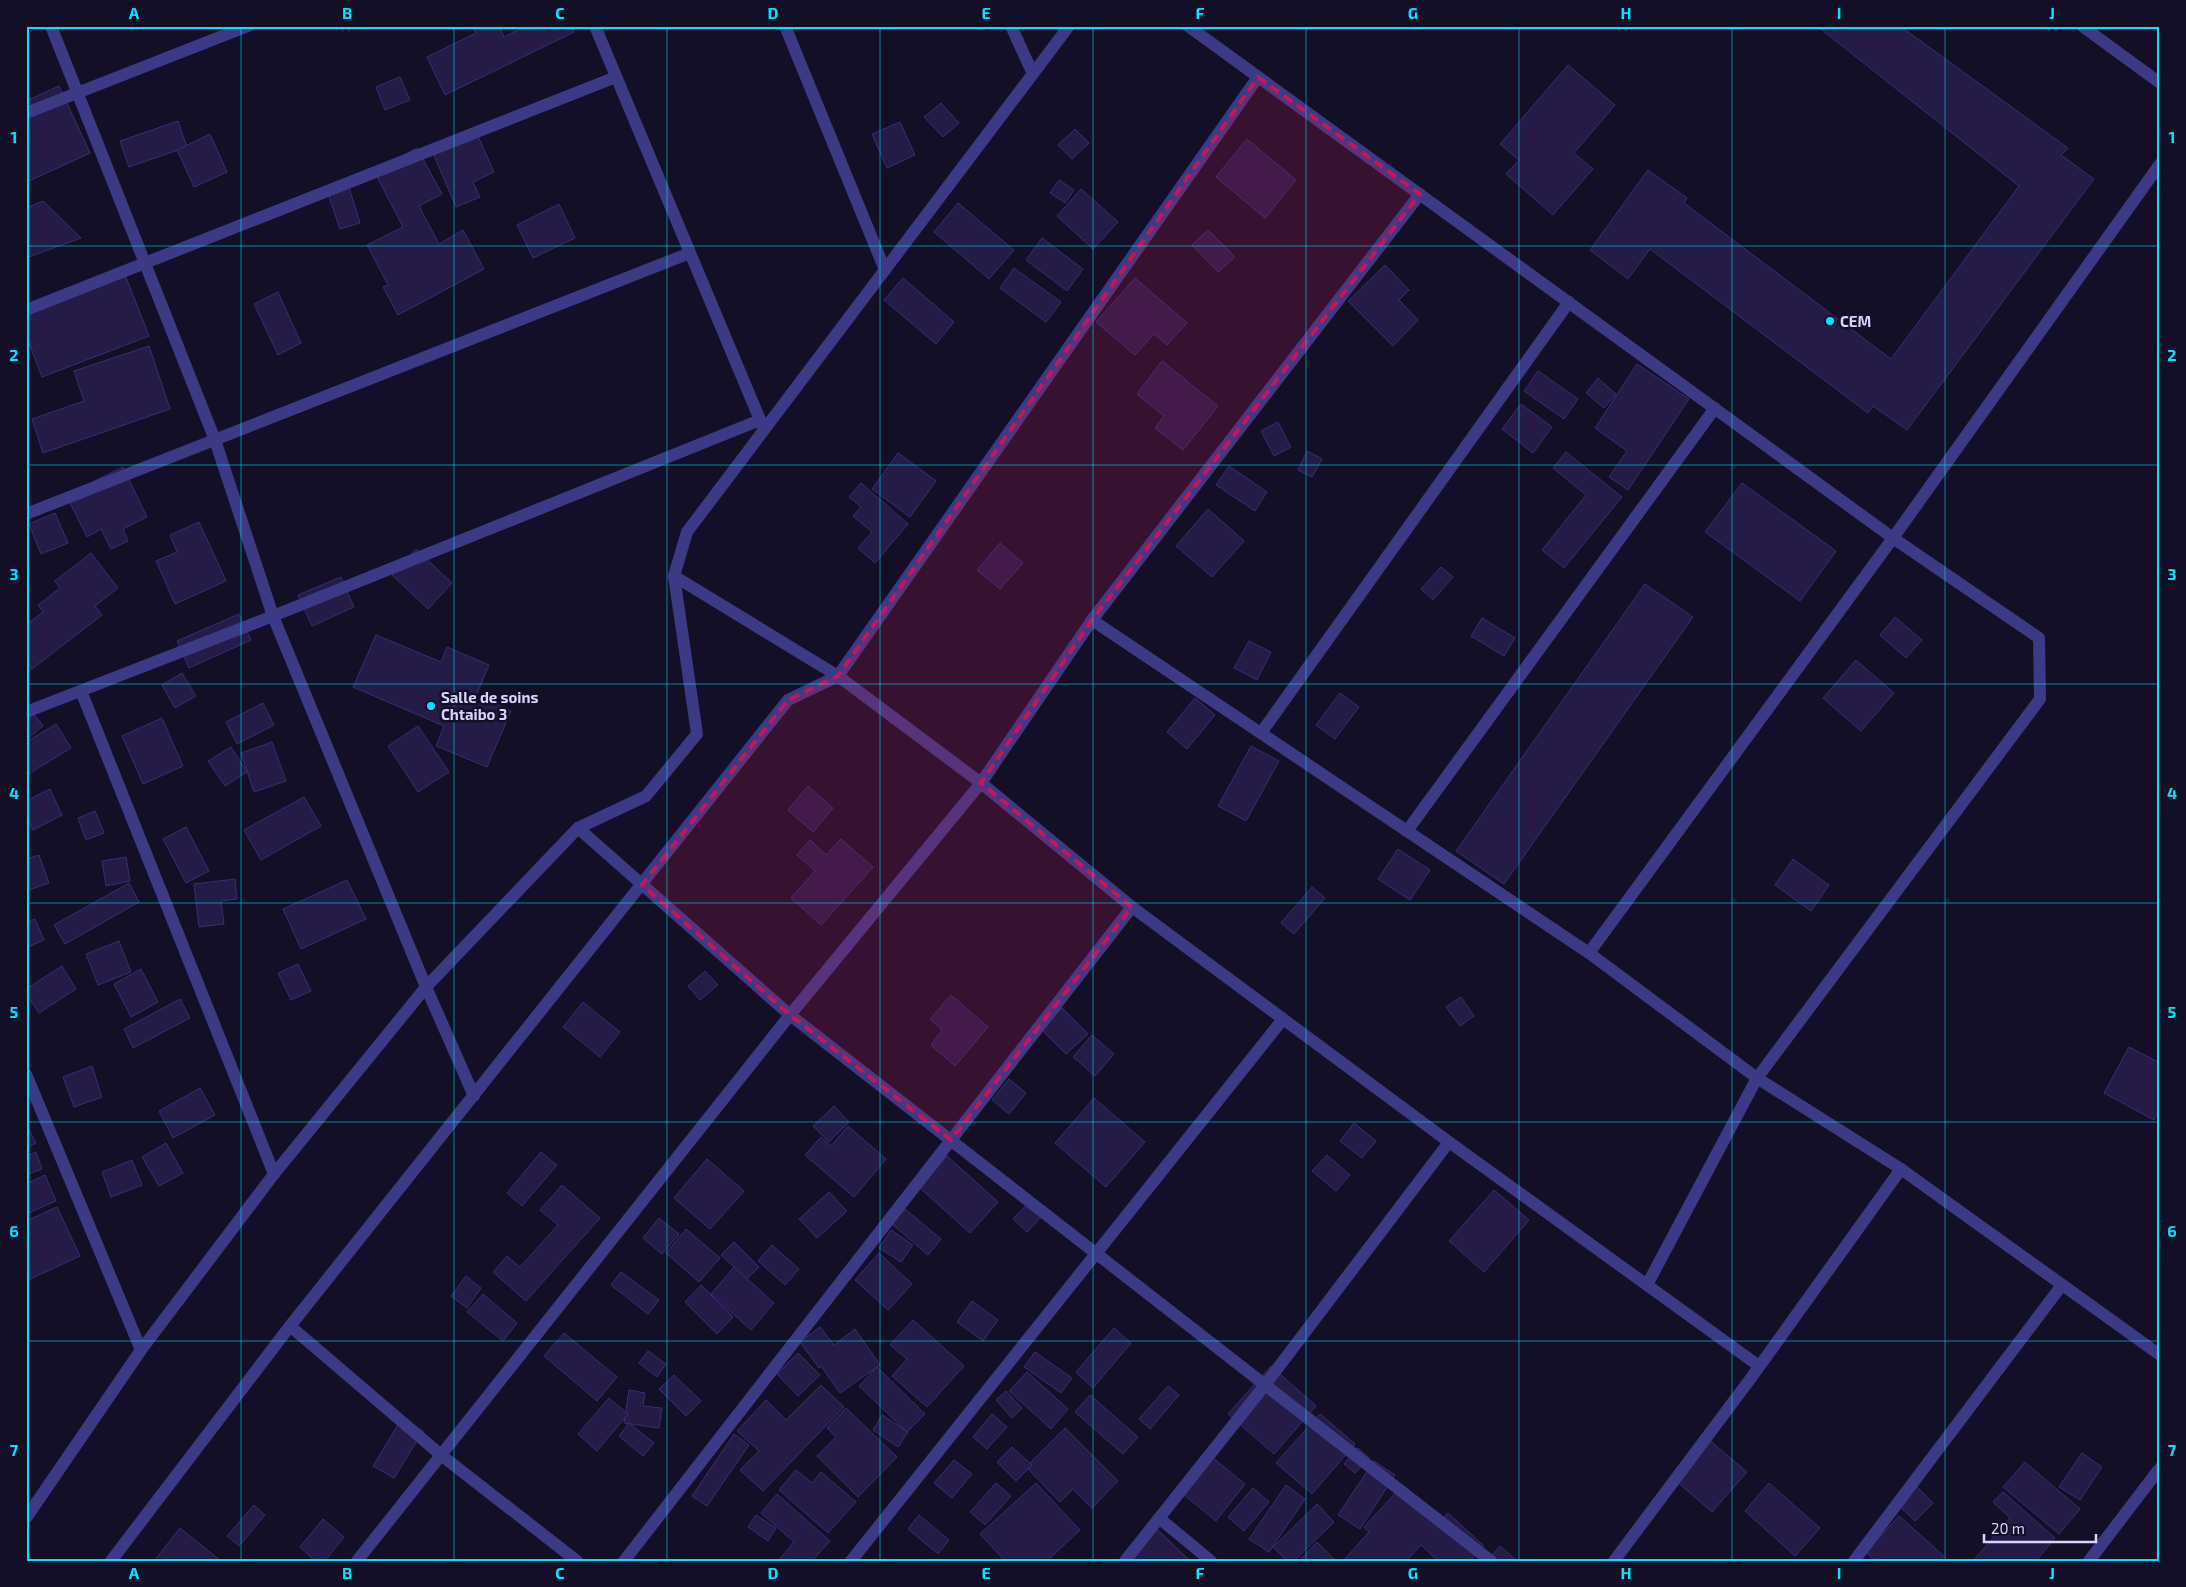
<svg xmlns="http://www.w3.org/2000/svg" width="2186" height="1587" viewBox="0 0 2186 1587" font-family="'Exo 2',sans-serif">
  <rect width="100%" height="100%" fill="#130f26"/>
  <g fill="#241b47" stroke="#3b2d73">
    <path d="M473,26H499L504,37L527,26H572L574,32L445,95L427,57L476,33Z"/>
    <path d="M1817,26H1900L2068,148L2061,155L2094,179L1907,430L1873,406L1868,413L1650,249L1628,279L1590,250L1648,170L1687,198L1684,203L1891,359L2019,186Z"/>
    <path d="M1568,65L1615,105L1574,153L1593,169L1553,215L1506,174L1519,160L1500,144Z"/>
    <path d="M400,77L410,100L385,110L376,87Z"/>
    <path d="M59,86L90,153L29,181L26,176V101Z"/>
    <path d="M941,103L959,123L943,137L924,117Z"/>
    <path d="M178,121L187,147L129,167L120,141Z"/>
    <path d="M900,122L915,155L887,168L872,134Z"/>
    <path d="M1075,129L1089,143L1072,159L1058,145Z"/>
    <path d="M210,134L227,172L194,187L177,150Z"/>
    <path d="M477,134L494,172L473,182L480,197L456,207L433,153Z"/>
    <path d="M1247,139L1296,180L1265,218L1216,177Z"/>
    <path d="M417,148L442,194L419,206L439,244L463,230L484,269L398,315L383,287L388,285L367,245L403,227L374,171Z"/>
    <path d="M1059,180L1074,190L1065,203L1050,193Z"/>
    <path d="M348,184L360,223L340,229L327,191Z"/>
    <path d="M1081,189L1118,222L1093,249L1057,216Z"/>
    <path d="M43,201L81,238L26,258V208Z"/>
    <path d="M958,203L1014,250L989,279L934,232Z"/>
    <path d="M559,204L575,238L533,258L517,225Z"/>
    <path d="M1208,230L1235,257L1218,272L1192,245Z"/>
    <path d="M1042,238L1083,269L1067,291L1026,260Z"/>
    <path d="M1385,265L1409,290L1399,300L1418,320L1393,346L1348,301Z"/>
    <path d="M1014,268L1061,302L1046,322L1000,288Z"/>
    <path d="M124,272L149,336L42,377L26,335V310Z"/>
    <path d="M903,278L954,322L936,344L884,300Z"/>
    <path d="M1135,278L1187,323L1167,345L1154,334L1135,355L1096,322Z"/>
    <path d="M278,292L301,343L278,355L254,304Z"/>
    <path d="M149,346L170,409L43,453L32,419L84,401L74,371Z"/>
    <path d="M1162,361L1218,406L1183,450L1155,428L1164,416L1137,394Z"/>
    <path d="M1637,364L1689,399L1628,490L1609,477L1627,451L1595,428Z"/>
    <path d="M1538,371L1578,399L1564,419L1524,391Z"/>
    <path d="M1598,378L1616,394L1604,408L1586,393Z"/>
    <path d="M1521,404L1552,427L1533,453L1502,429Z"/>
    <path d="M1278,422L1291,447L1274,456L1261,431Z"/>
    <path d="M1307,451L1322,459L1312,477L1298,470Z"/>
    <path d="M1566,452L1622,497L1564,568L1542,550L1586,495L1553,468Z"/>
    <path d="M898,453L936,481L910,517L872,489Z"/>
    <path d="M1229,466L1267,492L1255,511L1216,485Z"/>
    <path d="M123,467L147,517L123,529L128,541L111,549L101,529L87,537L66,495Z"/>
    <path d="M861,483L908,524L875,563L858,548L872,532L853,516L861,507L849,497Z"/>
    <path d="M1742,483L1836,551L1800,601L1705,532Z"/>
    <path d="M1208,509L1244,541L1212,577L1176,546Z"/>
    <path d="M55,513L68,543L41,554L29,524Z"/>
    <path d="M199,522L226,581L175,604L156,561L177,552L170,535Z"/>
    <path d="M1000,543L1023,563L1000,589L977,570Z"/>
    <path d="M416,549L452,583L428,609L392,575Z"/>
    <path d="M91,553L118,588L95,606L102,615L32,669L26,661V625L43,612L38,605L60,588L55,581Z"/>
    <path d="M1441,567L1453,577L1433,600L1421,589Z"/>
    <path d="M341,577L354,607L312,626L298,595Z"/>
    <path d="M1645,584L1693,617L1504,884L1456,851Z"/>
    <path d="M239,614L251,640L189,668L177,641Z"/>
    <path d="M1895,617L1922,640L1906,658L1880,635Z"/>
    <path d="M1482,618L1515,638L1504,656L1471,636Z"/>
    <path d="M376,635L441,662L447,647L489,665L476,696L511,711L487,767L436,746L444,726L353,687Z"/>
    <path d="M1249,641L1271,652L1257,680L1234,668Z"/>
    <path d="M1856,660L1894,693L1861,731L1823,698Z"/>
    <path d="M182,673L196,696L175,708L162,685Z"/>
    <path d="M1340,693L1359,707L1335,739L1316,725Z"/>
    <path d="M1195,698L1215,715L1187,749L1167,732Z"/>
    <path d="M263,703L274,725L237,744L226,722Z"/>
    <path d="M30,709L43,726L26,740V712Z"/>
    <path d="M162,718L183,766L143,784L122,736Z"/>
    <path d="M56,724L71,748L27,775L26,742Z"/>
    <path d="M418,726L449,772L418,792L388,746Z"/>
    <path d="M272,742L286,781L254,792L241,753Z"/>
    <path d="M1251,746L1279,761L1246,821L1218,806Z"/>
    <path d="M231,747L247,772L225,786L208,761Z"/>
    <path d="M808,786L833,808L813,832L788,810Z"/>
    <path d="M50,789L62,815L33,830L26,816V801Z"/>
    <path d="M304,797L321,826L261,860L244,830Z"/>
    <path d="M95,811L104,833L86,840L78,818Z"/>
    <path d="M186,827L209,871L186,883L163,839Z"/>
    <path d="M841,839L873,867L821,925L791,898L815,871L797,855L810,840L826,855Z"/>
    <path d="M1398,849L1430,870L1410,900L1378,879Z"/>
    <path d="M39,855L49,883L26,891V859Z"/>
    <path d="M126,857L130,881L106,886L102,861Z"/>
    <path d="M1793,859L1829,885L1811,911L1775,885Z"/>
    <path d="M235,879L237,899L221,901L224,924L199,927L194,884Z"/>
    <path d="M347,880L366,919L301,949L283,909Z"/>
    <path d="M129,883L139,902L65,944L54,925Z"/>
    <path d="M1312,887L1325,898L1294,934L1281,923Z"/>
    <path d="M35,919L44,940L26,948V923Z"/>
    <path d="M119,941L131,972L98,985L86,954Z"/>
    <path d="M298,964L311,991L291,1000L278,973Z"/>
    <path d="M62,966L76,989L39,1013L26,993V989Z"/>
    <path d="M141,969L158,1002L131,1017L114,984Z"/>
    <path d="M705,971L718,985L700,1000L688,986Z"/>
    <path d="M951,995L988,1027L955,1066L931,1045L942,1030L930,1019Z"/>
    <path d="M1461,997L1474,1016L1460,1026L1446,1007Z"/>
    <path d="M180,999L190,1018L133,1048L124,1029Z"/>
    <path d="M583,1002L620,1032L600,1057L563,1027Z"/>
    <path d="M1062,1008L1088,1034L1066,1054L1041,1029Z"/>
    <path d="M1092,1035L1114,1054L1095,1076L1073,1057Z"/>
    <path d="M2129,1047L2160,1063L2158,1073L2160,1074V1109L2154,1120L2104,1093Z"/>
    <path d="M92,1066L102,1097L74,1107L63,1077Z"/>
    <path d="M1009,1079L1026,1093L1009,1114L992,1100Z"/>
    <path d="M200,1088L215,1115L173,1138L159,1111Z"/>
    <path d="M1094,1098L1145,1142L1106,1187L1055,1143Z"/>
    <path d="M834,1106L849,1122L829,1142L813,1126Z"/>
    <path d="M1354,1123L1376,1141L1362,1158L1340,1141Z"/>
    <path d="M26,1124L36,1143L26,1148Z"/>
    <path d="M848,1126L886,1159L854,1197L805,1155L821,1137L831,1146Z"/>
    <path d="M166,1143L183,1173L159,1186L142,1157Z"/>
    <path d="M36,1152L42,1169L26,1175V1156Z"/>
    <path d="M541,1152L557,1165L522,1206L507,1193Z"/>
    <path d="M1327,1155L1350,1175L1336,1191L1312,1171Z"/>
    <path d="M947,1156L998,1202L970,1233L920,1188Z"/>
    <path d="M707,1159L744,1191L710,1229L674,1198Z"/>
    <path d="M132,1160L142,1185L111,1197L102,1172Z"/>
    <path d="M45,1175L56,1201L26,1214V1184Z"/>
    <path d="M562,1185L600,1218L526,1301L493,1272L507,1256L520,1267L558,1225L540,1210Z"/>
    <path d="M1494,1190L1529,1220L1484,1272L1449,1241Z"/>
    <path d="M829,1192L847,1211L817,1238L799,1219Z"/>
    <path d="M1033,1198L1047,1211L1027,1232L1013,1219Z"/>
    <path d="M57,1207L80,1256L26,1281V1221Z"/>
    <path d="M905,1209L941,1239L928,1255L892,1224Z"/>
    <path d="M659,1218L679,1234L662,1254L643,1238Z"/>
    <path d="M686,1229L720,1258L699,1282L666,1253Z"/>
    <path d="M891,1230L913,1245L901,1262L879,1248Z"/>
    <path d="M734,1242L759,1267L747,1279L721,1255Z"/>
    <path d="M772,1245L799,1269L785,1285L758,1261Z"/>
    <path d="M879,1253L912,1284L888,1310L855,1280Z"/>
    <path d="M734,1267L774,1303L751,1330L711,1294Z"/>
    <path d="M621,1272L659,1300L648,1314L611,1285Z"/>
    <path d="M466,1276L481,1288L467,1308L451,1296Z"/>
    <path d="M701,1285L733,1317L717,1334L685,1302Z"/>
    <path d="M483,1294L517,1323L503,1341L467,1312Z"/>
    <path d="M972,1301L998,1320L983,1341L957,1322Z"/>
    <path d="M913,1320L964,1366L927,1407L892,1376L907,1359L890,1345Z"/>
    <path d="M820,1327L834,1345L855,1329L880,1365L840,1393L821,1366L819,1368L800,1342Z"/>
    <path d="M1114,1328L1131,1343L1093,1388L1076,1372Z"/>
    <path d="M564,1333L617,1377L597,1401L544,1356Z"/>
    <path d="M648,1351L666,1364L657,1377L639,1363Z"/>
    <path d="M1035,1352L1072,1378L1061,1393L1024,1367Z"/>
    <path d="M798,1353L820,1375L798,1396L777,1374Z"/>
    <path d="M1271,1366L1316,1406L1274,1454L1228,1414Z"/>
    <path d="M877,1367L925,1414L907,1432L859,1386Z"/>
    <path d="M1027,1372L1068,1409L1051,1429L1009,1391Z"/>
    <path d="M674,1375L701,1401L686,1416L659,1389Z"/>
    <path d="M821,1385L844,1407L763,1491L740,1470L759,1451L737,1431L766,1400L786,1420Z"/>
    <path d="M1168,1386L1179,1395L1150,1429L1139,1419Z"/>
    <path d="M629,1390L645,1393L643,1406L662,1408L659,1428L624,1423Z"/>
    <path d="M1006,1391L1022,1408L1012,1418L996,1400Z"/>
    <path d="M1090,1395L1138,1437L1123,1454L1075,1412Z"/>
    <path d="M609,1398L628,1414L597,1451L578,1434Z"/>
    <path d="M846,1408L897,1457L858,1497L817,1456L836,1437L827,1428Z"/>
    <path d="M992,1414L1007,1427L987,1449L973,1437Z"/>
    <path d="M1320,1414L1355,1444L1312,1494L1276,1463Z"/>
    <path d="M882,1415L908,1432L898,1447L873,1430Z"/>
    <path d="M402,1418L423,1431L394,1478L373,1466Z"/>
    <path d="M629,1423L654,1443L643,1456L619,1436Z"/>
    <path d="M1065,1428L1118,1481L1092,1508L1073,1489L1060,1502L1026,1467Z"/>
    <path d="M734,1434L749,1445L707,1506L692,1496Z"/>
    <path d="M1708,1439L1747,1472L1712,1512L1674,1479Z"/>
    <path d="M1012,1447L1032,1465L1016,1481L997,1462Z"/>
    <path d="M1358,1448L1369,1458L1355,1473L1344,1464Z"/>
    <path d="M1207,1453L1245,1484L1216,1521L1178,1490Z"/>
    <path d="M2082,1453L2102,1467L2080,1500L2059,1487Z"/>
    <path d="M954,1460L972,1474L952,1498L934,1483Z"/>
    <path d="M1374,1461L1395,1475L1360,1529L1338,1515Z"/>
    <path d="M2025,1462L2080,1509L2059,1534L2003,1487Z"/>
    <path d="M796,1470L812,1483L821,1472L856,1502L828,1533L779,1490Z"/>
    <path d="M996,1483L1011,1496L985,1525L970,1512Z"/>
    <path d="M1036,1483L1080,1530L1047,1561H1005L980,1534Z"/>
    <path d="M1769,1483L1820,1528L1795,1556L1745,1511Z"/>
    <path d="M1914,1484L1933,1503L1915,1521L1896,1503Z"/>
    <path d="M1286,1485L1305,1499L1269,1552L1249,1539Z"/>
    <path d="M1401,1487L1439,1523L1448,1513L1484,1546L1470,1561H1438L1421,1545L1406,1561H1343L1369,1532L1364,1527Z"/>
    <path d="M1253,1488L1269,1502L1244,1531L1228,1517Z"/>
    <path d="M2003,1492L2055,1538L2036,1561H1973L2010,1518L1993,1502Z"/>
    <path d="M777,1494L830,1541L812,1561H778L794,1542L761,1513Z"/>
    <path d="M1317,1504L1334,1522L1294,1561H1287L1273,1547Z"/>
    <path d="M254,1505L265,1515L239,1546L227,1536Z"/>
    <path d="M756,1515L776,1528L768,1541L748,1527Z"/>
    <path d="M919,1515L949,1540L938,1554L908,1529Z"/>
    <path d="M1899,1516L1944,1556L1939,1561H1875L1866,1552Z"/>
    <path d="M323,1519L344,1537L325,1561H315L300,1547Z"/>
    <path d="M180,1528L221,1561H154Z"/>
    <path d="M1156,1528L1190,1561H1124Z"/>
    <path d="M1317,1542L1334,1559L1333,1561H1299Z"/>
    <path d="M1500,1546L1517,1561H1487Z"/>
  </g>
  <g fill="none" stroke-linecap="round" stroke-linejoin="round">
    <g stroke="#3d3a85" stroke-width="12">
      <path d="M51,26L215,440L273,616L426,987L474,1096"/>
      <path d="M595,26L763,427"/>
      <path d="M785,26L885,270"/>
      <path d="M1011,26L1033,74"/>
      <path d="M1188,26L1893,538L2039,638L2040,699L1757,1078L1647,1285"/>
      <path d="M2082,26L2160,83"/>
      <path d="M26,113L248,26"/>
      <path d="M26,310L616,77"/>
      <path d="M26,514L690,253"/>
      <path d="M674,576L838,676L981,783L1132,907L1449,1142L1759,1366"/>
      <path d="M1092,620L1589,953L1757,1078L1901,1169L2160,1355"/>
      <path d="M81,691L274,1174"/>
      <path d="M26,712L273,616L760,420"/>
      <path d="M1261,733L1569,302"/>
      <path d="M578,828L790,1015L1491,1561"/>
      <path d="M1407,831L1715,408"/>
      <path d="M1589,953L1893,538L2160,164"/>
      <path d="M26,1074L141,1350"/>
      <path d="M290,1326L441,1455L577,1561"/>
      <path d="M26,1518L141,1350L274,1174L426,987L578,828L646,796L697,734L674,576L687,532L1069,26"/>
      <path d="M1159,1518L1211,1561"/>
      <path d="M111,1561L290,1326L788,700L838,676L1258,77"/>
      <path d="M357,1561L790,1015L981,783L1092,620L1420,194"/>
      <path d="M624,1561L1132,907"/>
      <path d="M851,1561L1283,1019"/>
      <path d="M1125,1561L1265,1385L1449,1142"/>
      <path d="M1614,1561L1751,1378L1901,1169"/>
      <path d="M1854,1561L2062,1285"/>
      <path d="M2089,1561L2160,1468"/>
    </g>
  </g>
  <path fill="#c2185b" fill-opacity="0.2" stroke="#c2185b" stroke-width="4" stroke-dasharray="10 6" stroke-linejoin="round" d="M1258,77L1420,194L1092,620L981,783L1132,907L951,1140L790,1015L642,885L788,700L838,676Z"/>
  <path fill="none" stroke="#00e5ff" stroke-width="1" stroke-opacity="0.55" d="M241,26V1561M454,26V1561M667,26V1561M880,26V1561M1093,26V1561M1306,26V1561M1519,26V1561M1732,26V1561M1945,26V1561M26,246H2160M26,465H2160M26,684H2160M26,903H2160M26,1122H2160M26,1341H2160"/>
  <g fill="#00e5ff" stroke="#130f26" stroke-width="2">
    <circle cx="1830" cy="321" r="5"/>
    <circle cx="431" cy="706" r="5"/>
  </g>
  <g text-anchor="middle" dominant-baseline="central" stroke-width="5" stroke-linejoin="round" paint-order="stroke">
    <g font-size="15" font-weight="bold" fill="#d9d4ff" stroke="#130f26" text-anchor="start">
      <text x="1840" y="321">CEM</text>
      <text x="441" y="697">Salle de soins<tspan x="441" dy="17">Chtaibo 3</tspan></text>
    </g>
  </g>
  <rect width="2186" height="1587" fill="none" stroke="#130f26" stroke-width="55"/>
  <path d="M1984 1534v8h112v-8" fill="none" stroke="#d9d4ff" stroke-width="2.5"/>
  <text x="1991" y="1534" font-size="15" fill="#d9d4ff" stroke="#130f26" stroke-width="4" paint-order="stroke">20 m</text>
  <rect x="28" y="28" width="2130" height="1532" fill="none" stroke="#00e5ff" stroke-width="2"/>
  <g font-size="16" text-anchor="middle" font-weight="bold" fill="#00e5ff">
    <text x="134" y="19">A</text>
    <text x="347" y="19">B</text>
    <text x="560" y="19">C</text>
    <text x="773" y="19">D</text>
    <text x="986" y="19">E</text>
    <text x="1200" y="19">F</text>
    <text x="1413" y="19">G</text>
    <text x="1626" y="19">H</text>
    <text x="1839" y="19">I</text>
    <text x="2052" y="19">J</text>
    <text x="14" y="143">1</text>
    <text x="2172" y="143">1</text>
    <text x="14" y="361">2</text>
    <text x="2172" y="361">2</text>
    <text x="14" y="580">3</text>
    <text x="2172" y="580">3</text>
    <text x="14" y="799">4</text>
    <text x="2172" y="799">4</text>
    <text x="14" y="1018">5</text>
    <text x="2172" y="1018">5</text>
    <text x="14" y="1237">6</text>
    <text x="2172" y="1237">6</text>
    <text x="14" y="1456">7</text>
    <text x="2172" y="1456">7</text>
    <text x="134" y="1579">A</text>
    <text x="347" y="1579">B</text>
    <text x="560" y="1579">C</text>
    <text x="773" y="1579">D</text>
    <text x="986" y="1579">E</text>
    <text x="1200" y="1579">F</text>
    <text x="1413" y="1579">G</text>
    <text x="1626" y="1579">H</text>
    <text x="1839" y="1579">I</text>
    <text x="2052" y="1579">J</text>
  </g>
</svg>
